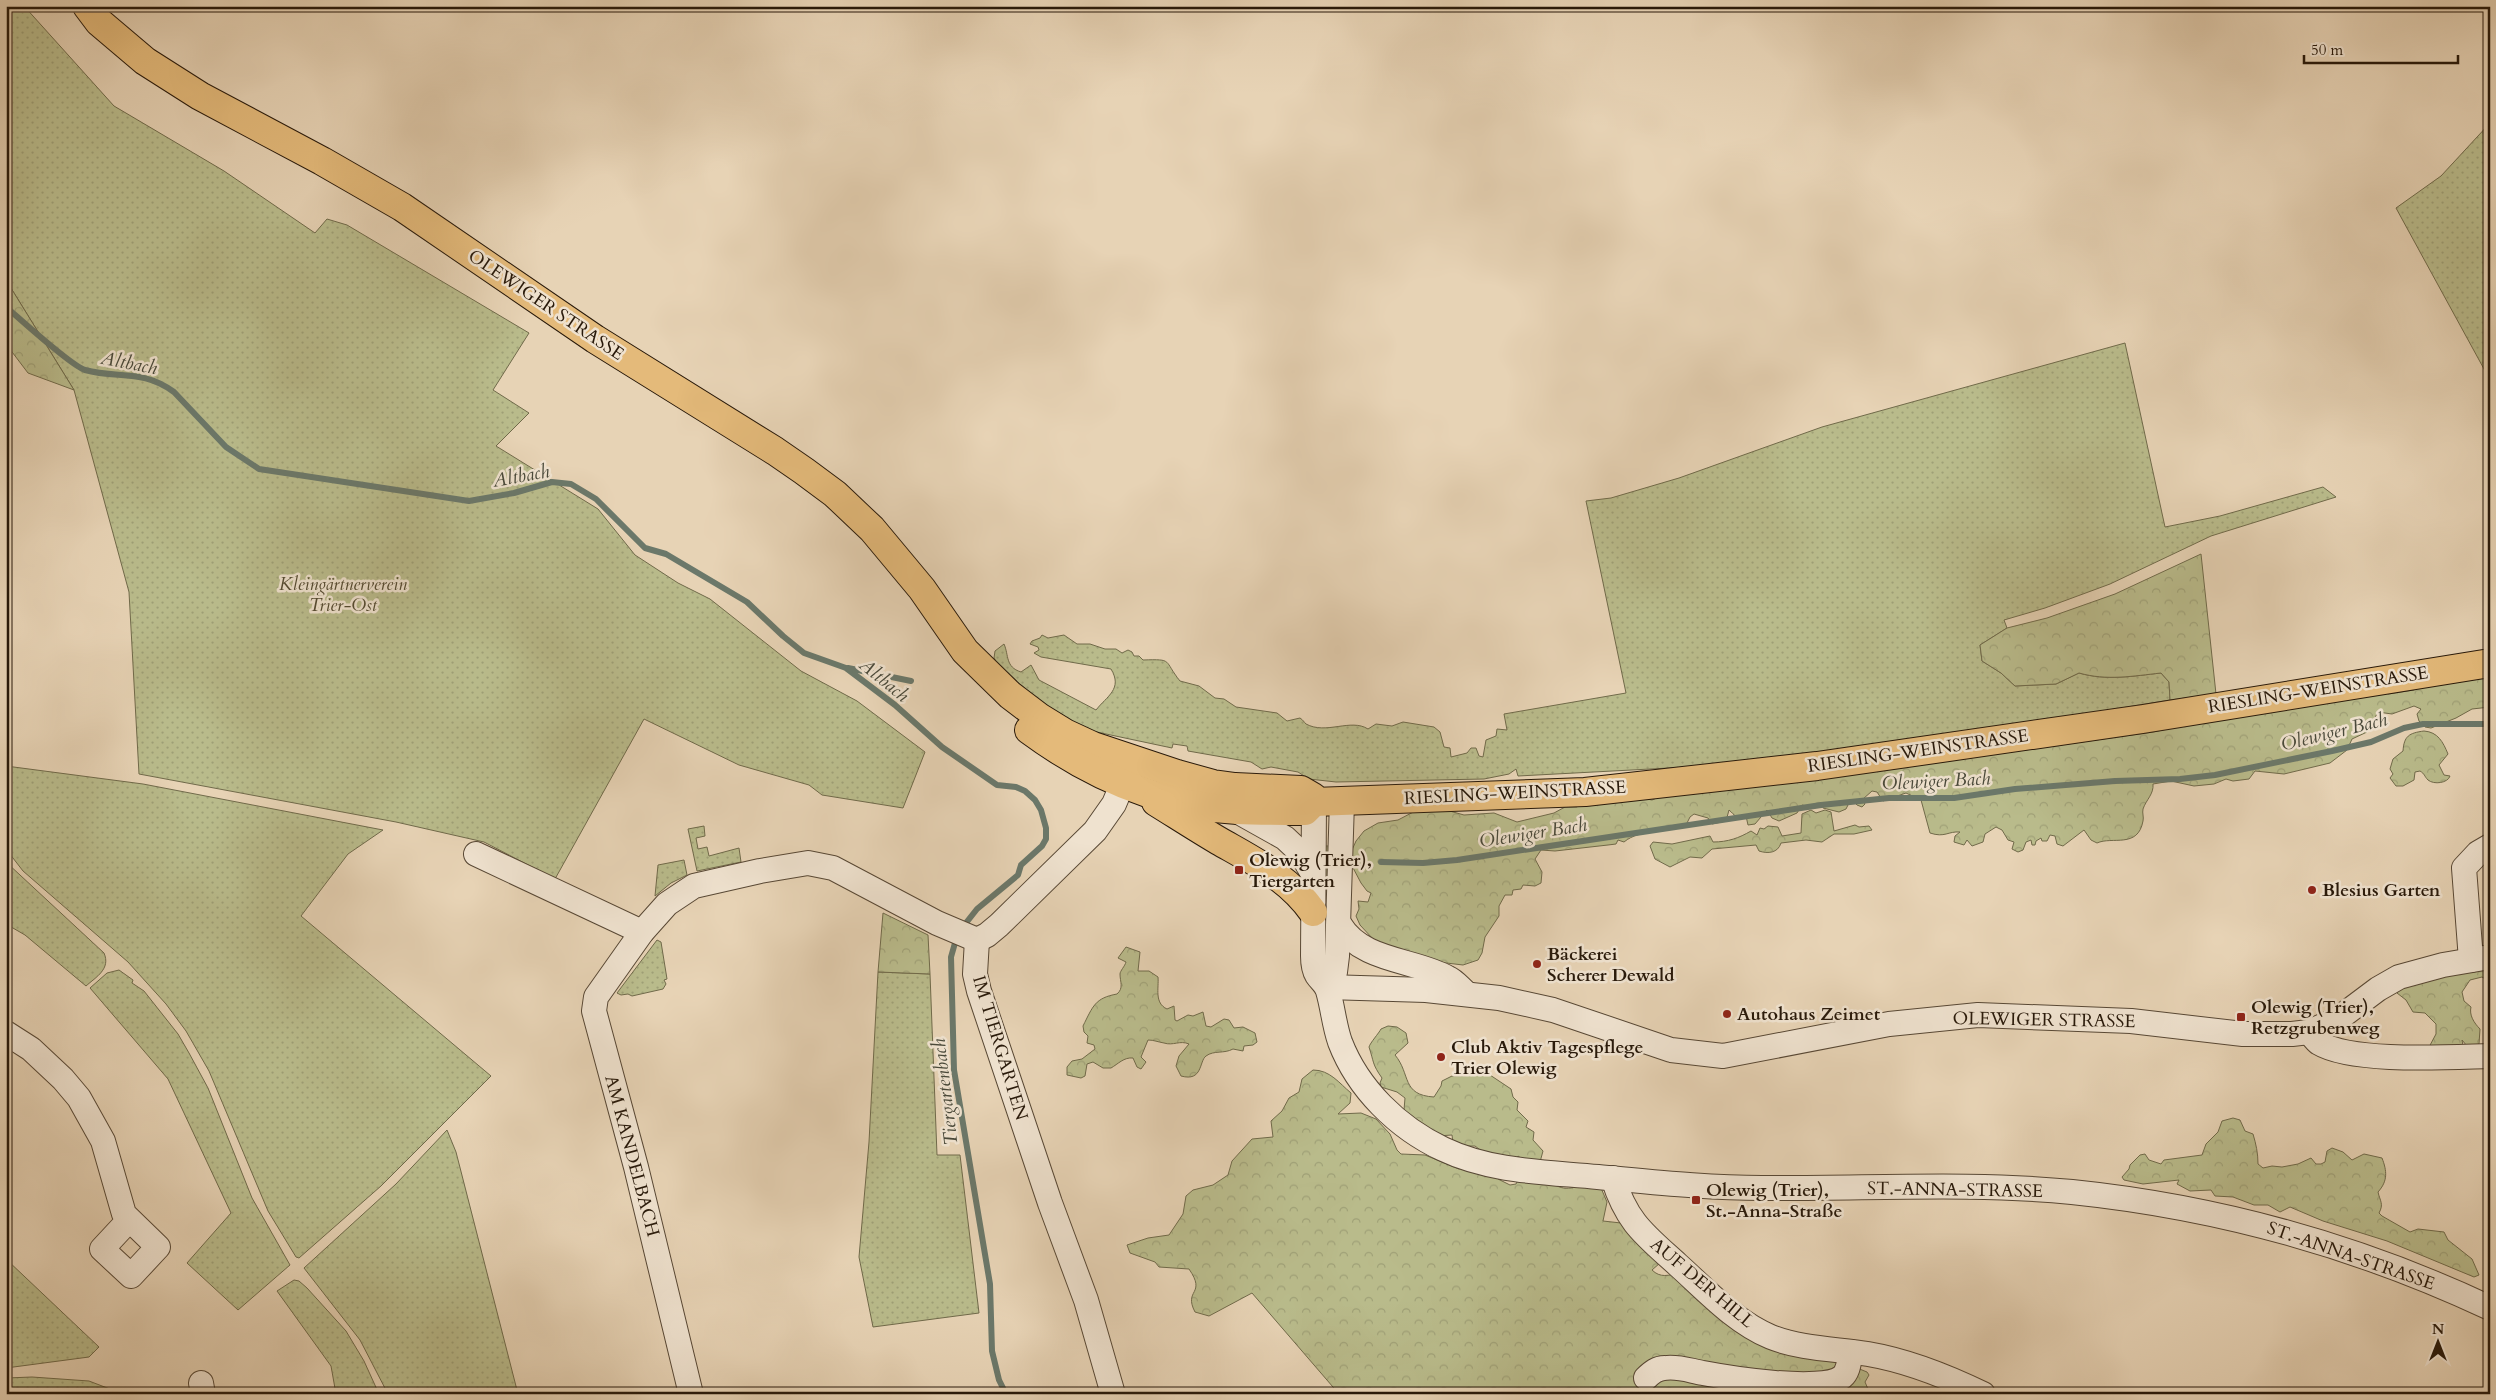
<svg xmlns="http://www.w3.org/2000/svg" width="2496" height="1400" viewBox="0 0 2496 1400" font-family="Cardo,serif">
  <defs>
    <pattern id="grass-dots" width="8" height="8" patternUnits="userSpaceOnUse" patternTransform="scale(1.25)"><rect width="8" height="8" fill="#b9bb8b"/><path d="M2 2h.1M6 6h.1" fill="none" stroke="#9fa077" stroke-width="1.8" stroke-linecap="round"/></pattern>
    <pattern id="forest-crowns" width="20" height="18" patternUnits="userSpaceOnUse" patternTransform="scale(1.25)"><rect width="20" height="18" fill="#b9bb8b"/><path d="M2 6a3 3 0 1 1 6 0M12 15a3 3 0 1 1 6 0" fill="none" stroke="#9fa077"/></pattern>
  </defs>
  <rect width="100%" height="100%" fill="#e7d3b5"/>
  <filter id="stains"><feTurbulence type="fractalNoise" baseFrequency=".004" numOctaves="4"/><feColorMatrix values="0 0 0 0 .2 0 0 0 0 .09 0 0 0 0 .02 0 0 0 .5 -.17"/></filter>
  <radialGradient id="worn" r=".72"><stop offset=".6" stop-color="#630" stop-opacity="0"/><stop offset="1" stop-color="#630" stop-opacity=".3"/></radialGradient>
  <g fill="url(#grass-dots)" stroke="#706a4a">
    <path d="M6,6H24L114,106L224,171L315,233L327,219L347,225L529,333L493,390L529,413L496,446L598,509L635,555L678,583L710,599L801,671L857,701L925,752L903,808L822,795L809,785L739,765L644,719L555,879L484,842L396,822L139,774L129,592L74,390L6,280Z"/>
    <path d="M2490,123V380L2396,208L2441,176Z"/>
    <path d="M2125,343L2165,527L2220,516L2323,487L2336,497L2211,536L2110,584L2045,608L2004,620L2007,628L1980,645L1982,661L2001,673L2015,686L2056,684L2079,673C2107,681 2133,676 2161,673L2169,682L2170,700L2005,727L1726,765L1518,776L1516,769L1509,774L1484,779L1336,782L1309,779L1298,772L1271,767L1262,769L1251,762L1188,751L1187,746L1173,744L1172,748L1092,731L1071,721L1050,710L998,665L994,658L995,651L1004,644C1009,655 1005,667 1021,672L1031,665L1039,680L1096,710C1107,696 1123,689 1111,669L1041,657L1034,653L1039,650L1038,647L1030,644L1032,641L1040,638L1042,635L1048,638L1064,635L1077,644H1090L1105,649H1116L1122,653L1128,650L1132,652L1134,656H1139L1143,660C1174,659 1163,660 1180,681L1199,686L1215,698L1224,699L1236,707L1277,713L1287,721L1300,718C1303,720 1304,722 1306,724C1326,735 1351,718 1368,729L1376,724L1392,726L1403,722L1434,727L1440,732L1444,747L1450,748L1451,757L1467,753L1471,748H1476L1479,756L1483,757L1486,740L1496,736L1497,729L1507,730L1504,714L1626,693L1586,501L1611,498L1679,478L1822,427Z"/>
    <path d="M6,766L143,784L383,830L348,854L301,916L491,1076L381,1186L299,1258L296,1257L268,1211L209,1071L186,1031L166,1004L128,962L23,871L6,849Z"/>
    <path d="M704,826L705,836L696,838L698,849L707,847L709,856L739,848L741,862L697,871L688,829Z"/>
    <path d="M1322,846H1329L1328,941H1322Z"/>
    <path d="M684,860L687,875L671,883L655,896L658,865Z"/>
    <path d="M6,862L104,953C111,969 96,977 86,986L25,935L6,924Z"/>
    <path d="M657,940L661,942L667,979L664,980L666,984L663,989L632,996L628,994L621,995L617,993Z"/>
    <path d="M119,970L133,980L132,983L144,991L178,1034L189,1053L208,1088L252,1198L290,1265L238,1310L187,1263L231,1213L168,1079L90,988L107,973Z"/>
    <path d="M878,972L930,974L937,1155H960L979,1313L873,1327L859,1257L869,1142Z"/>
    <path d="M447,1130L456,1152L518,1394H388L360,1340L304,1268L396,1184Z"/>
    <path d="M6,1259L99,1347L89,1357L6,1368Z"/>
    <path d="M294,1280L299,1281L307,1288L346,1331L364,1361L379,1394H336L331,1366L277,1291Z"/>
    <path d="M32,1377L89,1381L123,1394H6V1378Z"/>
  </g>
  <g fill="url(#forest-crowns)" stroke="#706a4a">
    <path d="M6,280L74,390L28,373L6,344Z"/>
    <path d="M2201,554L2216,694L2170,700L2169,682L2161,673C2133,676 2107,681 2079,673L2056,684L2015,686L2001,673L1982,661L1980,645L2007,628L2047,618L2115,594Z"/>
    <path d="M2483,675L2490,680V707L2472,709L2456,718L2431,728L2425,727L2419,721L2417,714L2421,709L2414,706L2392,714L2378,712L2367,732L2352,739L2347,750L2330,763L2284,774L2255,771L2249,779L2233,781L2226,779L2214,784L2194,786L2171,781L2153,784C2154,794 2146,800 2143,809C2142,813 2144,817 2143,821C2138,849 2112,836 2097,843L2091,840L2084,830L2063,846L2057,844L2055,836L2050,835L2047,841H2042L2041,838L2036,841L2035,845H2032L2031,840L2026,842L2023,850L2018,852L2012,849L2014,842L2008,840L2002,830L1996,827L1985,834L1983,842L1972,846L1967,840L1964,845L1954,842L1955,836L1960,832C1948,831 1945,838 1930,833L1921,800L1906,793L1883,801L1877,792L1872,791L1863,799L1865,804L1862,807L1857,805L1851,799L1846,809L1839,812L1823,808L1822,803L1815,808L1802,805L1797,813L1779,821L1772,818L1767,810L1755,824L1748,825L1746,816C1736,820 1735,815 1729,810L1726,821L1712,824L1708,818L1694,814L1690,817L1686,825C1666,834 1641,828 1624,842L1618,840L1616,844L1608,845L1555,851L1541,850L1535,859L1542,872L1541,883L1535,886L1523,885L1521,889L1513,890L1512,895H1505L1499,906V916L1485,937L1482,953L1478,960L1463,965L1405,958L1373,939L1360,925L1356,916L1359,909L1358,901L1368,902L1371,893L1367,891L1361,883L1351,864L1352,850L1356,841L1364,831L1378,823L1398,820L1419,809L1446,810L1464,815L1494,813L1517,822L1554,813L1565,807H1577L1584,801L1631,796L1652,800L1664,795L1686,792L1692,794L1790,780L1797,782L2153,732L2225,717L2231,719L2236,714L2384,691L2388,694L2414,690L2425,682Z"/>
    <path d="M2424,731C2438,732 2443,742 2448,754L2439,765L2444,775L2450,776C2448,783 2434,785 2428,780C2424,776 2425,774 2420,771L2415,772L2414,780L2403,786H2396L2390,778L2393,774L2390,769L2393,759L2403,751C2404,736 2409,733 2424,731Z"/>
    <path d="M1811,810L1816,813L1825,810L1831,812L1834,831L1855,825L1859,827L1869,826L1872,830L1854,834H1834L1822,842L1806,840L1781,843C1778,853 1768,854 1759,851L1756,845L1712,849L1702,858L1690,857L1670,867L1655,859L1650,846L1653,842L1672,844L1710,836L1713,842C1728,842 1739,838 1751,831L1757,835L1760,828L1764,829L1768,826L1778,827L1782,836L1801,833L1802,814Z"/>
    <path d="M883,913L928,935L930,974L878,972Z"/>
    <path d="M1126,947L1140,952L1138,971H1149L1158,977C1159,988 1154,1003 1167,1009L1174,1006L1175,1020L1177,1021L1188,1015L1193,1016L1203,1012L1206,1026L1211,1027L1224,1019L1229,1020L1234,1028L1243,1027L1255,1033L1257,1042L1253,1045L1244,1046L1243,1051L1233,1049C1224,1054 1214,1050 1206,1056C1199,1061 1203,1082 1181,1076L1176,1066L1179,1056L1189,1044C1180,1040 1173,1046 1164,1043C1158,1042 1154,1040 1148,1040L1141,1057L1146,1062L1141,1069L1137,1067L1133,1058C1124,1057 1118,1064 1111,1068H1103L1093,1062L1087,1064L1085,1076L1081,1078L1067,1075V1067L1072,1061L1082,1059L1095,1049L1094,1045L1087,1043L1088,1036L1084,1032L1083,1026C1093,1006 1095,998 1117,994C1124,988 1120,982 1120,974C1120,971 1125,966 1126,962L1118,958Z"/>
    <path d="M2490,962V1007L2487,1001V980L2482,977L2470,980L2462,992L2464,1001L2471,1007C2469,1015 2474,1023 2480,1029L2479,1044L2467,1046L2462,1040L2463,1046L2428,1049L2436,1034V1024L2425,1013L2413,1012L2406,1000L2397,993L2399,988Z"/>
    <path d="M1388,1026L1397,1027L1406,1033L1408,1043L1395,1055C1411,1074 1401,1095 1434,1097L1441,1086L1442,1081L1452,1076L1490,1075L1511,1089L1513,1097L1518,1102L1517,1110L1528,1121L1526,1127L1534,1132L1533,1140L1543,1151L1540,1162L1522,1159L1518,1156L1516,1159L1483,1152L1475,1146H1463L1453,1143L1452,1135L1437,1136L1404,1110L1405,1098L1397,1092L1381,1087L1380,1083L1382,1078C1372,1064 1374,1062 1369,1047C1370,1043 1379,1033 1381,1029Z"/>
    <path d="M1313,1070C1330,1070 1339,1083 1351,1093L1350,1103L1338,1114L1361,1113L1376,1119L1390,1134L1397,1150L1401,1154L1425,1155L1459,1169L1467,1165L1495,1171L1498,1179L1510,1185L1516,1184L1519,1178H1547C1560,1192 1571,1190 1588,1182L1601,1188L1607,1202L1603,1221L1621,1223L1660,1263L1652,1270C1660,1278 1669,1276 1679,1272L1802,1346L1867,1372L1869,1375L1865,1382L1868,1389L1867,1394H1339L1252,1293L1209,1316L1195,1312C1183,1289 1207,1295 1189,1269L1159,1267L1155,1262L1130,1253L1127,1245L1148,1238L1169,1235L1183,1214L1186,1196L1193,1190L1213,1185L1228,1175L1232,1161L1252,1139L1273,1137L1271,1121L1282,1111L1289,1098L1299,1092L1302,1079Z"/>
    <path d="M2233,1118L2240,1120L2245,1131L2253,1134C2256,1144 2258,1153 2258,1164L2263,1168L2272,1166L2282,1167L2298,1164L2311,1158L2316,1164H2321L2325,1162L2327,1151L2332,1148L2343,1152L2352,1160L2364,1154L2382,1158C2387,1171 2388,1181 2378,1192C2380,1201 2384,1204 2379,1213L2382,1216L2410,1232L2418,1229L2444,1232L2448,1240L2472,1259L2479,1275L2474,1277L2387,1241L2323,1221L2290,1207L2280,1212L2268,1205H2254L2233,1197L2215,1196L2211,1190L2190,1191L2177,1184L2179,1180L2143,1184L2124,1180L2122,1177L2129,1169L2130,1165L2140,1155L2145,1154L2149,1160L2161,1164L2164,1160L2202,1155L2206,1144L2218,1132L2222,1121Z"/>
  </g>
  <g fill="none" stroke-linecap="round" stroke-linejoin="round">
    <g stroke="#6b786a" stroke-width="6">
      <path d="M6,307C20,319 71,366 85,370C118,379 143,369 174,392L226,447L259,469L469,501L514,493L552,482L571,484L596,499L645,548L666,554L747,602L783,636L804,653L846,668L895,705L942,747L997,785L1016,787L1025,791L1035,800L1041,810L1046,828V839L1042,846L1021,865L1018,875L977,909L962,928"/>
      <path d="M848,668L911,681"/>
      <path d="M1381,862L1423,863L1457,860L1821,805L1889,798H1954L2015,789L2115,781L2180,779L2215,775L2332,751L2371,742L2404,728L2423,724H2490"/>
      <path d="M957,936L951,957L954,1070L990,1284L992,1351L999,1380L1006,1394"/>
    </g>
    <g stroke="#584835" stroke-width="26">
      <g id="minor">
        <path d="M1314,802L1313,956C1313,962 1314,970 1317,975C1321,981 1326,984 1328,991C1333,1008 1334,1025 1340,1042C1358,1089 1398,1128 1443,1149C1491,1172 1546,1172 1598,1177C1653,1182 1708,1188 1762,1188C1866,1189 1969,1182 2072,1192C2217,1207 2358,1246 2490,1308"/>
        <path d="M1235,810L1285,838L1301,853L1313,874"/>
        <path d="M476,854L642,932"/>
        <path d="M1340,925C1362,962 1414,959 1448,978C1455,981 1460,988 1466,993"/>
        <path d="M977,940L975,974L979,991L1050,1203L1086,1300L1113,1394"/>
        <path d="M977,940L987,935L999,925L1095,831L1114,804L1122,785L1116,765"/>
        <path d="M2471,960L2464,868L2478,853L2490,846"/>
        <path d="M1327,987L1426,990L1499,998L1553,1010L1671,1050L1723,1056L1889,1024L1978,1015L2131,1021L2243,1034H2292L2309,1032L2338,1019L2378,989L2399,977L2443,965L2490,957"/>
        <path d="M1327,987L1335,972L1337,956L1342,802"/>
        <path d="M2309,1032C2312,1035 2315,1040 2319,1043C2352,1063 2449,1057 2490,1056"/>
        <path d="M6,1033L31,1049L63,1079L79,1098L103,1141L124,1214L158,1247L131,1276L102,1249L129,1220"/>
        <path d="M1613,1178C1627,1223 1645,1235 1678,1265C1707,1291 1735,1322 1771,1337C1801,1349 1837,1349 1868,1354C1909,1361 1946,1376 1983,1394"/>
        <path d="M1646,1378C1652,1372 1657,1368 1665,1368C1678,1366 1691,1371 1703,1373C1729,1378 1822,1393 1842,1377C1849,1371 1849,1360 1851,1352"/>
        <path d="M201,1383L203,1394"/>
        <path d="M691,1394L636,1167L594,1011L596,997L642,932L667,904L694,886L760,871L808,863L833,868L937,923L977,940"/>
      </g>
    </g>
    <g stroke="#28190a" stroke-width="30">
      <g id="major">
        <path d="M87,6L99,22L145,61L200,96L322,161L402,207L595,339L775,451L804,471L835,494L872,529L922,589L965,651L1010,695L1039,717L1065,733L1093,746L1177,774L1213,784L1235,787L1301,790L1313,797L1314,802"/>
        <path d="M1029,730C1090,775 1160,806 1237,810C1259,811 1282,811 1305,811L1314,802"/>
        <path d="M1156,802C1177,815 1197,828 1219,841C1254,861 1289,878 1313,912"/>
        <path d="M1314,802L1585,792L1817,766L2143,719L2490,663"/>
      </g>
    </g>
    <use href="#minor" stroke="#efe2cf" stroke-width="24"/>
    <use href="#major" stroke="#e4ba7a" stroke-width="28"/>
  </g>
  <g fill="#8f2418" stroke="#efe2cf" stroke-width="2">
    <rect x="1234" y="865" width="10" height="10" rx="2.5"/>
    <circle cx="2312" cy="890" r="5"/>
    <circle cx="1537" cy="964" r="5"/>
    <circle cx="1727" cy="1014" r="5"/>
    <rect x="2236" y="1012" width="10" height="10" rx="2.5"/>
    <circle cx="1441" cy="1057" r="5"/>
    <rect x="1691" y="1195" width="10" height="10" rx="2.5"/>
  </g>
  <g text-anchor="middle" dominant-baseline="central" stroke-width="5" stroke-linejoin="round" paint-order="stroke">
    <g font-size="18" fill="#28190a" stroke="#efe2cf">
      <text transform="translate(546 305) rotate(34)">OLEWIGER STRASSE</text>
      <text transform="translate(2318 690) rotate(-9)">RIESLING-WEINSTRASSE</text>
      <text transform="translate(1918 751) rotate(-8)">RIESLING-WEINSTRASSE</text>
      <text transform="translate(1515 793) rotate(-3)">RIESLING-WEINSTRASSE</text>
      <text transform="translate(2044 1020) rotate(1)">OLEWIGER STRASSE</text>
      <text transform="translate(1000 1048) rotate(73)">IM TIERGARTEN</text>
      <text transform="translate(632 1156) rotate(75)">AM KANDELBACH</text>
      <text transform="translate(1955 1190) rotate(1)">ST.-ANNA-STRASSE</text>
      <text transform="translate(2351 1256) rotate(19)">ST.-ANNA-STRASSE</text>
      <text transform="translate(1702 1283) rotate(40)">AUF DER HILL</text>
    </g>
    <g font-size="18" font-style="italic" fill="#544a31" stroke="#efe2cf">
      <text x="343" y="584">Kleingärtnerverein<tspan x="343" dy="21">Trier-Ost</tspan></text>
    </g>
    <g font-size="18" font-weight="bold" fill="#28190a" stroke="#efe2cf" text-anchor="start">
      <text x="1249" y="860">Olewig (Trier),<tspan x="1249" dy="21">Tiergarten</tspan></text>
      <text x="2322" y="890">Blesius Garten</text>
      <text x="1547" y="954">Bäckerei<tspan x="1547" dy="21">Scherer Dewald</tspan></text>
      <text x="2251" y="1007">Olewig (Trier),<tspan x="2251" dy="21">Retzgrubenweg</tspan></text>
      <text x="1737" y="1014">Autohaus Zeimet</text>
      <text x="1451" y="1047">Club Aktiv Tagespflege<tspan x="1451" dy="21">Trier Olewig</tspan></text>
      <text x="1706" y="1190">Olewig (Trier),<tspan x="1706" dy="21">St.-Anna-Straße</tspan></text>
    </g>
    <g font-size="19" font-style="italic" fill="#49493a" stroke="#efe2cf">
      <text transform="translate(129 363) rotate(11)">Altbach</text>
      <text transform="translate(521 476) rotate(-10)">Altbach</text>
      <text transform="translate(884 680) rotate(39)">Altbach</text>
      <text transform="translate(2334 732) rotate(-14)">Olewiger Bach</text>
      <text transform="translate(1936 781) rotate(-3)">Olewiger Bach</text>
      <text transform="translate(1533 833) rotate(-9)">Olewiger Bach</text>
      <text transform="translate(945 1092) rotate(-97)">Tiergartenbach</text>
    </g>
  </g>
  <rect width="2496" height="1400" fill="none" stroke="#e7d3b5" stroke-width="25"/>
  <rect x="8" y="8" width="2481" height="1385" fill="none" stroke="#28190a" stroke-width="2.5"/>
  <rect x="12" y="12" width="2471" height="1375" fill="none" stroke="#28190a"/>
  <g transform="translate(2438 1342)" stroke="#efe2cf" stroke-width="4" paint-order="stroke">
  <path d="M0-4L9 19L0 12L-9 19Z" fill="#28190a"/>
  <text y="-8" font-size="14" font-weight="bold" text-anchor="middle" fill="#28190a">N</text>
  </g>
  <path d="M2304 55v8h154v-8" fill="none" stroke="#28190a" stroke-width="2.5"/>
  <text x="2311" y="55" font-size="15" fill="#28190a" stroke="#efe2cf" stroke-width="4" paint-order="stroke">50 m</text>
  <rect width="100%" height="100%" filter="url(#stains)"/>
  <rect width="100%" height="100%" fill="url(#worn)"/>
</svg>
